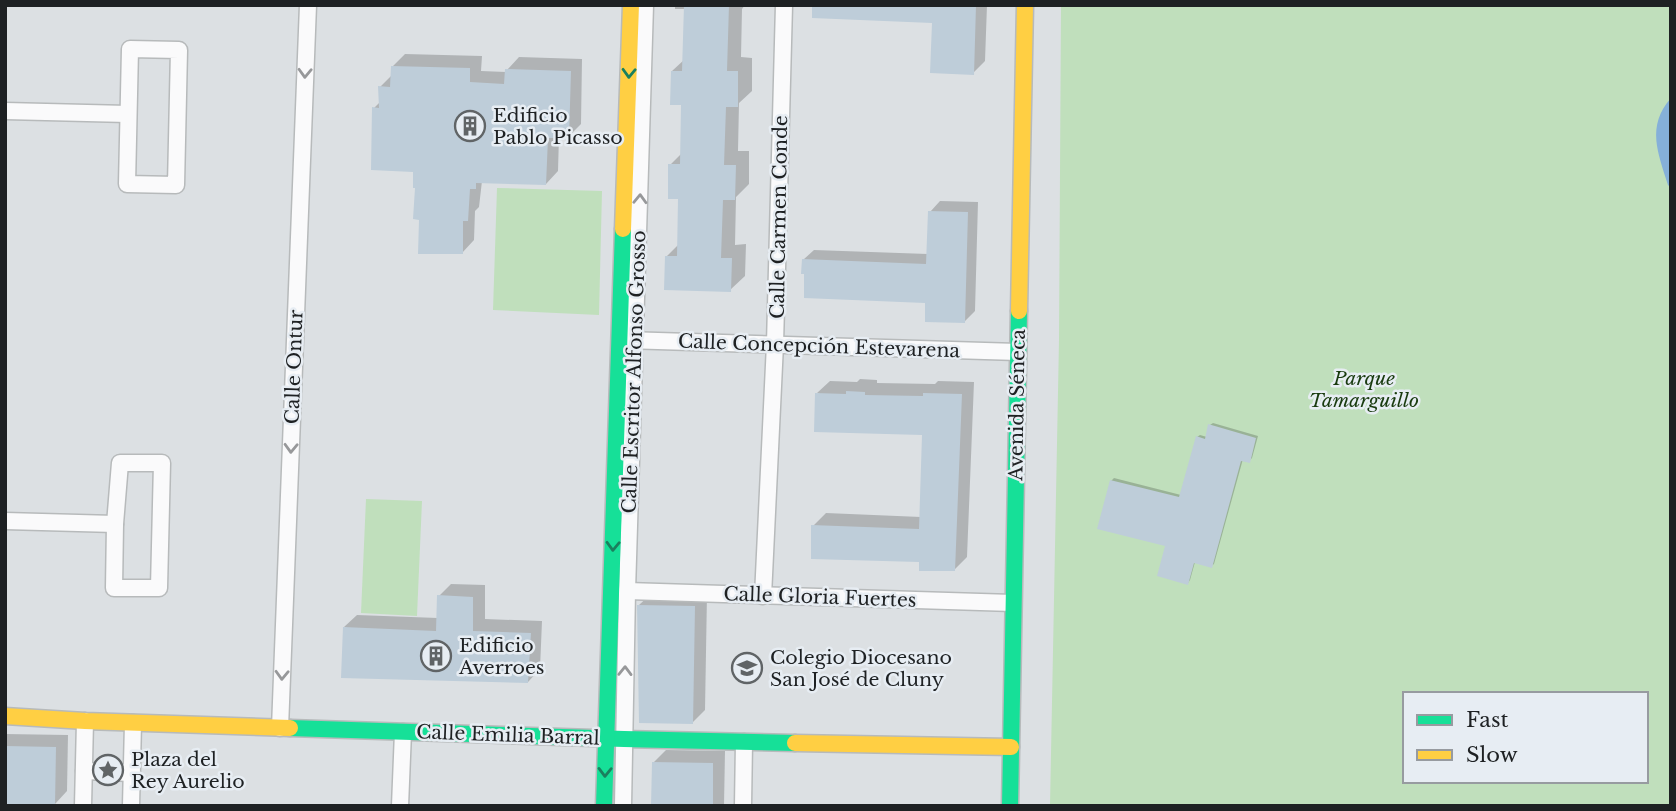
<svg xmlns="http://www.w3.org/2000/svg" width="1676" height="811" viewBox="0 0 1676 811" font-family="'Libre Baskerville',serif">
  <rect width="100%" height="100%" fill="#dce0e3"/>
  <g fill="#c0dfbc" fill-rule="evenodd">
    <path d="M1061,5H1671V806H1050L1059,340ZM1405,694H1646V781H1405Z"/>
    <path d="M497,188L602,191L599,315L493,310Z"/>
    <path d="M366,499L422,501L417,616L361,613Z"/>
  </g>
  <path fill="#85b0d9" d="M1671,98V188L1668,185C1658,153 1646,126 1671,98Z"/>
  <g fill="#0003">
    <path d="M675,5H745L742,9L741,57L752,58V91L739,103L738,151H749V184L736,197L735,245L746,244L745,276L730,290L667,256L679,244L680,197L670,165L682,153L683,104L672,71L685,59L686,9H675Z"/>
    <path d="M814,5H987L985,61L973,73L934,21Z"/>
    <path d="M405,54L482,56L481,71L506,72L507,70L519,57L582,59L581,124L568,137L559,136L558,171L546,184L482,181L479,207L475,211L474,240L462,253L421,219L415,170L374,108L381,101L380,87L392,75L393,66Z"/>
    <path d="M940,201L978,202L975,311L964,322L927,301L803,260L814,250L928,254L930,212Z"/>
    <path d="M860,379L877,380V383L935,384L938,381L974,382L967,557L955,569L813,526L826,513L921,517L923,434L817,393L830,381L857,382Z"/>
    <path d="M1213,423L1258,436L1252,458L1249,461L1243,459L1214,564L1211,566L1195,562L1190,580L1188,583L1168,544L1111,481L1114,478L1181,495L1197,437L1200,435L1207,437L1210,425Z"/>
    <path d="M451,584L485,585V619L542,621L540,669L528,682L344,627L357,615L438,618L439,596Z"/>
    <path d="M652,593L707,594L705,710L692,723L639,605Z"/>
    <path d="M5,734L68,735L67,791L55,804L5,802Z"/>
    <path d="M666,750L725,751L724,806H653V763Z"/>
  </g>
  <g fill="#becdd9">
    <path d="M684,5H729L727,71H738V107H726L724,165H736L735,200H723L721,258H732L731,292L664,290L665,256H677L678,199H668V164H680L681,105H670L671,71H682Z"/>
    <path d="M812,5H976L974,75L930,73L932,23L812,18Z"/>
    <path d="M391,66L470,68V82L504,84L505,69L571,71L569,138H548L546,185L476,183V189H470L468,221H463V254H418L419,220L413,219L415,188H413V172L371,170L372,107L379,108L378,86L390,87Z"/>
    <path d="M928,211L968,212L965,323L925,322V303L804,298V274H801L802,259L926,264Z"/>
    <path d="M846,391L865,392V395L923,396V393L962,394L955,571H919V562L811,559V525L919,529L922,435L814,432L815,393L846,394Z"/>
    <path d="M1208,424L1256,438L1250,463L1241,461L1212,568L1194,563L1188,585L1157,576L1165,546L1097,529L1110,480L1179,497L1196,436L1205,439Z"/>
    <path d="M437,595L473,597V631L531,633L528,683L341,678L343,627L436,631Z"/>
    <path d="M637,605L695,606L693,724L639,723Z"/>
    <path d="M5,746L56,747L55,805L5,804Z"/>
    <path d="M652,762L713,763V806H651Z"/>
  </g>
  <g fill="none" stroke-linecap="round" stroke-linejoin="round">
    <g stroke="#b7babb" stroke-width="19">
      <g id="street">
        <path d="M130,49L179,50L176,185L127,184Z"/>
        <path d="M5,111L128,114"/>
        <path d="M625,340L1018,352"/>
        <path d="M120,463H162L159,588H114L115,524Z"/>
        <path d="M5,521L115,524"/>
        <path d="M627,591L1013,603"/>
        <path d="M763,596L775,344L784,5"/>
        <path d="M280,728L308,5"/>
        <path d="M84,771L132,773"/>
        <path d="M83,806L85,721"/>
        <path d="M131,806L133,723"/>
        <path d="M400,806L403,732"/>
        <path d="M623,806L627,591L645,5"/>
        <path d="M743,806L744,742"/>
      </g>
    </g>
    <g stroke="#b7babb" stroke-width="19">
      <g id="fast">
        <path d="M290,728L624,739L795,743"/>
        <path d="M604,806L623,229"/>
        <path d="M1010,806L1019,311"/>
      </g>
    </g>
    <g stroke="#b7babb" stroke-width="19">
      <g id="slow">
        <path d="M623,229L631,5"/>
        <path d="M1019,311L1025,5"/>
        <path d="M5,716L85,721L290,728"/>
        <path d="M795,743L1011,747"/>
      </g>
    </g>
    <use href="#street" stroke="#fafafb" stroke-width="16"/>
    <use href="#fast" stroke="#16e098" stroke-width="16"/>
    <use href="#slow" stroke="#ffcf43" stroke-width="16"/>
  </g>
  <defs><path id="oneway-chevron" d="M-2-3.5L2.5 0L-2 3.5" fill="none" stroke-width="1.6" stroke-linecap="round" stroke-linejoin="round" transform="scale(1.75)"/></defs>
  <g stroke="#97989a">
    <use href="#oneway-chevron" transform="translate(305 73) rotate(92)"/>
    <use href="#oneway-chevron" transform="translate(640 199) rotate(-88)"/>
    <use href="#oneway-chevron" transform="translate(291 448) rotate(92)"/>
    <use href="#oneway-chevron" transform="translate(625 671) rotate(-89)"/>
    <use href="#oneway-chevron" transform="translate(282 675) rotate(92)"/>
  </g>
  <g stroke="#1a805e">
    <use href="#oneway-chevron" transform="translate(629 73) rotate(92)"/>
    <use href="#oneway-chevron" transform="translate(613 546) rotate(92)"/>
    <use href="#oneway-chevron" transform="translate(605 772) rotate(91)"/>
  </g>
  <defs>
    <g id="building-ring" transform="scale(1.575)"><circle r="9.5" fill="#e7edf3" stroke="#606466" stroke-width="1.5"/><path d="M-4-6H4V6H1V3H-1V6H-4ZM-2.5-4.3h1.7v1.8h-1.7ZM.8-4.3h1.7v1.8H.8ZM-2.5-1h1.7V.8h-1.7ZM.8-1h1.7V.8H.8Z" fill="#606466"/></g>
    <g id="school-ring" transform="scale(1.575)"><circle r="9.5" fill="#e7edf3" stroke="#606466" stroke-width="1.5"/><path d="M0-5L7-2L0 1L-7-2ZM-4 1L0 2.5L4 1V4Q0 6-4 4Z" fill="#606466"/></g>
    <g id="sight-ring" transform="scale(1.575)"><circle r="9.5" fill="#e7edf3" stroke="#606466" stroke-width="1.5"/><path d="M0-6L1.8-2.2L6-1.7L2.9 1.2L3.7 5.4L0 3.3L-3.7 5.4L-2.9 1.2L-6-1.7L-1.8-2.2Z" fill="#606466"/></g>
  </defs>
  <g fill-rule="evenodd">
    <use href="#building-ring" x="470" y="126"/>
    <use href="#building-ring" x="436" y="656"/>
    <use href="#school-ring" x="747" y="668"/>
    <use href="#sight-ring" x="108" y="770"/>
  </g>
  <g text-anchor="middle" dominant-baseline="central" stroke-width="5" stroke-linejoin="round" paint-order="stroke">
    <g font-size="19" fill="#1e2123" stroke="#e7edf3" text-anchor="start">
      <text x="493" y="115">Edificio<tspan x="493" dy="22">Pablo Picasso</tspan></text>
      <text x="459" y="645">Edificio<tspan x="459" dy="22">Averroes</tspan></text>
      <text x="770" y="657">Colegio Diocesano<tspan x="770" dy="22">San José de Cluny</tspan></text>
      <text x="131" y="759">Plaza del<tspan x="131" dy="22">Rey Aurelio</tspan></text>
    </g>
    <g font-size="19" fill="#1e2123" stroke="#e7edf3">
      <text transform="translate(779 217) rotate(-89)">Calle Carmen Conde</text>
      <text transform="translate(819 346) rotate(2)">Calle Concepción Estevarena</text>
      <text transform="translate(294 367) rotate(-88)">Calle Ontur</text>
      <text transform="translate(634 372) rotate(-88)">Calle Escritor Alfonso Grosso</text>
      <text transform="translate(1017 405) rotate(-89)">Avenida Séneca</text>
      <text transform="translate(820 597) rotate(2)">Calle Gloria Fuertes</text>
      <text transform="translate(508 735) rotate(2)">Calle Emilia Barral</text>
    </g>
    <g font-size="19" font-style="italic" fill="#193b0f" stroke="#e7edf3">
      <text x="1364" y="378">Parque<tspan x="1364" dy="22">Tamarguillo</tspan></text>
    </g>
  </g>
  <rect width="1676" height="811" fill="none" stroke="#1e2123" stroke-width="14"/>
  <rect x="1403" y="692" width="245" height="91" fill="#e7edf3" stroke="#979ba0" stroke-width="2"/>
  <rect x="1417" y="715" width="35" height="10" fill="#16e098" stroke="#979ba0" stroke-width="2"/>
  <text x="1466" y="727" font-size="21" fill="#1e2123">Fast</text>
  <rect x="1417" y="750" width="35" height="10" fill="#ffcf43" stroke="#979ba0" stroke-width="2"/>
  <text x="1466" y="762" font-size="21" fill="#1e2123">Slow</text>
</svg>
